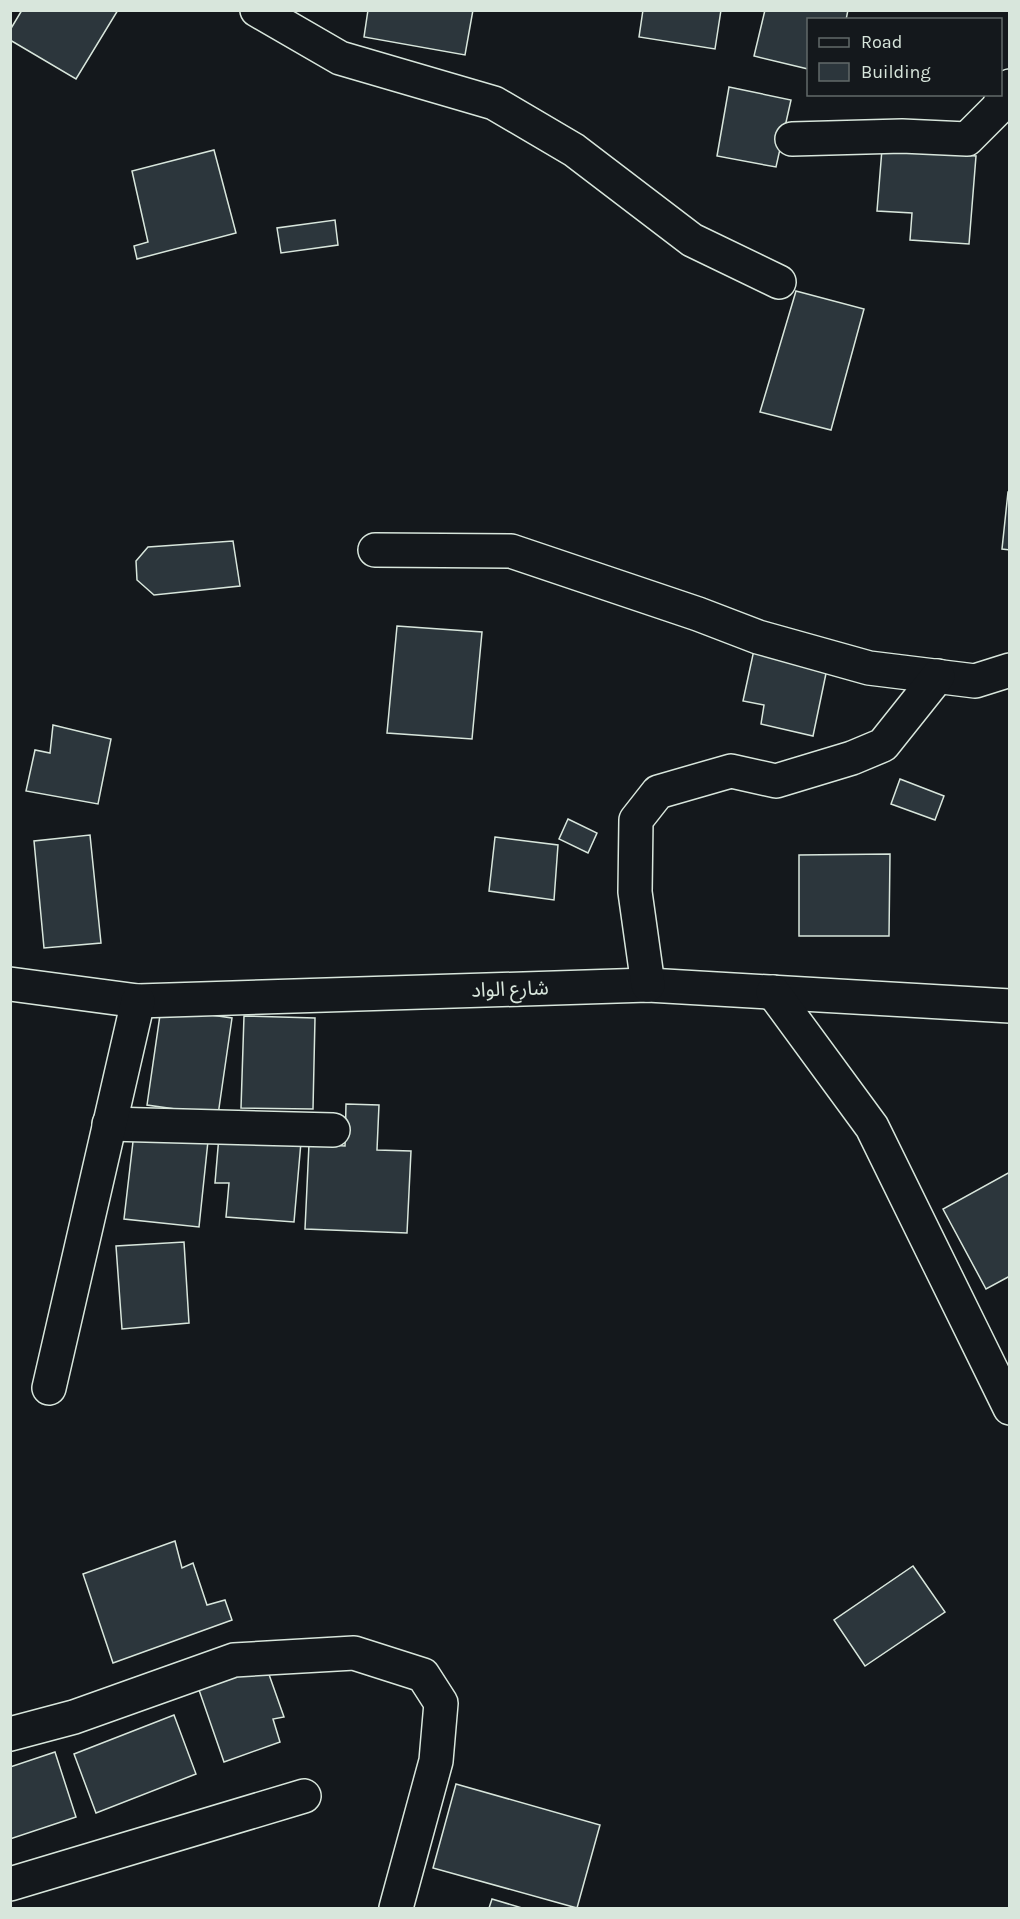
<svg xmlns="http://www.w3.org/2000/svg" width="1020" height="1919" viewBox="0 0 1020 1919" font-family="Karla,'Noto Sans Arabic',sans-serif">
  <rect width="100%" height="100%" fill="#14181c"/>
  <g fill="#2c363c" stroke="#d8e6dc" stroke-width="1.5">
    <path d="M22,10H118L76,79L10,40V30Z"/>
    <path d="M368,10H473L465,55L364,37Z"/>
    <path d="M643,10H721L715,49L639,37Z"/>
    <path d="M765,10H848L846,20H808V69L754,56Z"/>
    <path d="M729,87L791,100L776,167L717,156Z"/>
    <path d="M882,149L976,156L969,244L910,240L912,213L877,211Z"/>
    <path d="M214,150L236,233L137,259L134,246L148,242L132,171Z"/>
    <path d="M335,220L338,245L281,253L277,228Z"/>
    <path d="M796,291L864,309L831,430L760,412Z"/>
    <path d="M1008,492H1010V550L1002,549Z"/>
    <path d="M233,541L240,586L154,595L137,580L136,561L148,547Z"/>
    <path d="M397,626L482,632L472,739L387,733Z"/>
    <path d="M755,645L829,659L813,736L761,724L764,705L743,701Z"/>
    <path d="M53,725L111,739L98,804L26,791L35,750L50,753Z"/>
    <path d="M900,779L944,796L935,820L891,804Z"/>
    <path d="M568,819L597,833L588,853L559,839Z"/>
    <path d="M90,835L101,943L44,948L34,841Z"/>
    <path d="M495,837L558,845L554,900L489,891Z"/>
    <path d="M890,854L889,936H799V855Z"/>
    <path d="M161,1008L232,1018L218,1115L147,1105Z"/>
    <path d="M244,1016L315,1018L313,1109L241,1108Z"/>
    <path d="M346,1104L379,1105L377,1150L411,1151L407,1233L305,1229L309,1144L345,1146Z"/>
    <path d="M134,1133L208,1141L199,1227L124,1219Z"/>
    <path d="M219,1136L301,1142L294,1222L226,1217L229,1183H215Z"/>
    <path d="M1010,1172V1276L986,1289L943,1209Z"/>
    <path d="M184,1242L189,1323L122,1329L116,1246Z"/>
    <path d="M175,1541L182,1568L193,1563L207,1605L225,1600L232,1620L113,1663L83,1574Z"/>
    <path d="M913,1566L945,1612L865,1666L834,1620Z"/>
    <path d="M266,1666L284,1717L273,1719L280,1742L224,1762L199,1690Z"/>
    <path d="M174,1715L196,1774L96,1813L74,1754Z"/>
    <path d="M55,1752L76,1817L10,1839V1767Z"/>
    <path d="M456,1784L600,1825L577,1908L433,1868Z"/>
    <path d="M492,1899L522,1908H489Z"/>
  </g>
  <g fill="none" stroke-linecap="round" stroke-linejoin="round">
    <g stroke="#d8e6dc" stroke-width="36">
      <g id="minor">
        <path d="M257,10L340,58L494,103L574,150L692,240L779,282"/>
        <path d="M792,139L902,136L967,139L997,109L1010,86"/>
        <path d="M375,550L511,551L698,614L758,637L869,668L975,681L1010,670"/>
        <path d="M10,984L138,1001L648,985L1010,1006"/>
        <path d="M648,985L635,892L636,820L658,792L731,771L776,781L852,758L883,745L938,676"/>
        <path d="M773,992L872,1127L1010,1408"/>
        <path d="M109,1124L333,1130"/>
        <path d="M49,1388L138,1001"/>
        <path d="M10,1734L74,1717L234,1660L354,1653L423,1675L441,1703L436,1761L396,1908"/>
        <path d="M10,1884L304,1796"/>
      </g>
    </g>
    <use href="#minor" stroke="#14181c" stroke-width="33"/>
  </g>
  <g text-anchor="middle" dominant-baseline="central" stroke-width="4.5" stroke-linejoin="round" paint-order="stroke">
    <g font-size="20" fill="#d8e6dc" stroke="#14181c">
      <text transform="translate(510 989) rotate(-2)">شارع الواد</text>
    </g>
  </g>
  <rect width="1020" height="1919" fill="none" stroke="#d8e6dc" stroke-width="24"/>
  <rect x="807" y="18" width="195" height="78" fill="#14181c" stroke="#626a69" stroke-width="1.5"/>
  <rect x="819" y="38" width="30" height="9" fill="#14181c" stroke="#626a69" stroke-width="1.5"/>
  <text x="861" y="48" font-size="18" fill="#d8e6dc">Road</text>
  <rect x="819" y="63" width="30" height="18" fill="#2c363c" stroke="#626a69" stroke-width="1.5"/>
  <text x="861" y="78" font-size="18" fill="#d8e6dc">Building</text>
</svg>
